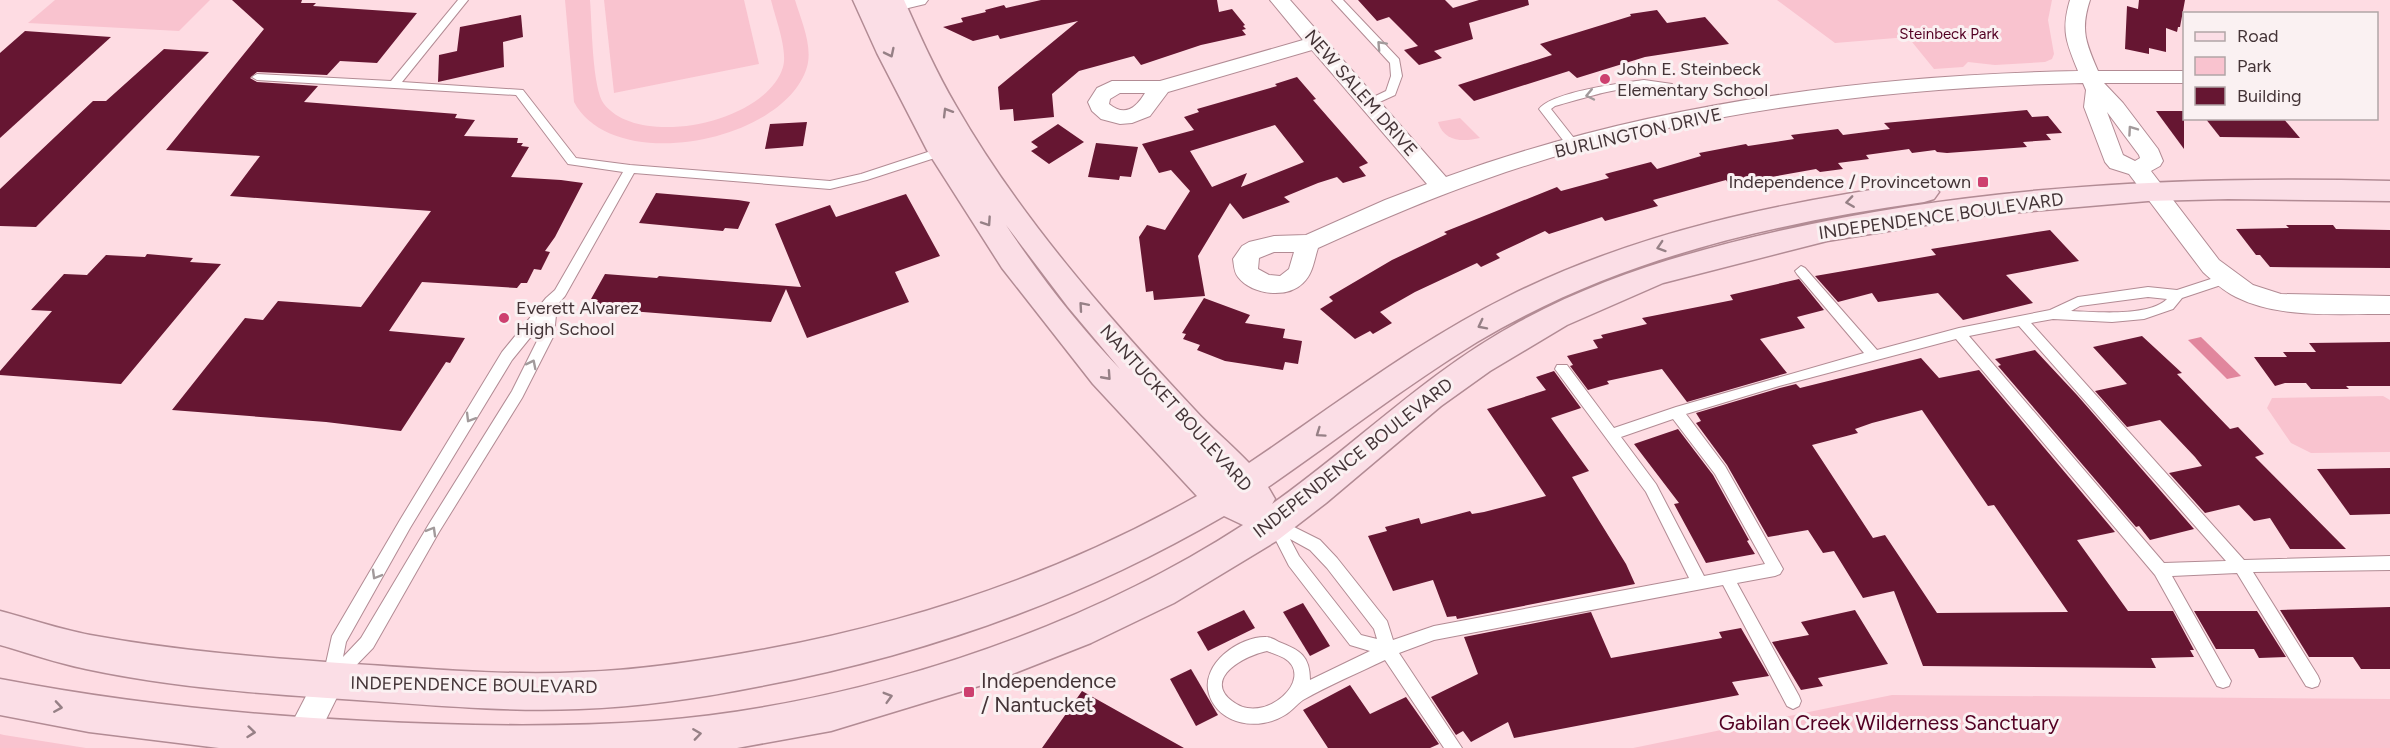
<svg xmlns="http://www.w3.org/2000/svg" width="2390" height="748" viewBox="0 0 2390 748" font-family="Figtree,sans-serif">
  <rect width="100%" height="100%" fill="#fedce3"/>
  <g fill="#f9c3cf">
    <path d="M55,0H210L179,31L28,23Z"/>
    <path d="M565,0H590C592,23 592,88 604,104C640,150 767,122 783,67C788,50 775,17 771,0H795C801,20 813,46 807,67C785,142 613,176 574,102Z"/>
    <path d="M604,0H744L759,64L614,93Z"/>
    <path d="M1777,0H2052L2048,20L2054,54L2052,59L2045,62L1995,65L1968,62L1963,67L1934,69L1908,37L1835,43Z"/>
    <path d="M1460,118L1480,138C1463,142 1444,142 1438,122Z"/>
    <path d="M2383,396L2390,400V452L2311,453L2291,443L2267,408L2272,398Z"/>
    <path d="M1892,695L2390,699V748H1633Z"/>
    <path d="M0,734L4,735L86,748H0Z"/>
  </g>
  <path fill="#e1869d" d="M2201,337L2241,376L2227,379L2188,340Z"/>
  <g fill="#661632" fill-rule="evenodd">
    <path d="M232,0H302L301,3H316L313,6L417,13L377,63L340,61L327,75L257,72L250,78L257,82L318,86L304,102L457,114L455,118L475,120L464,136L518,138L517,143H523L521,146L529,147L511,177L561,180L583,183L555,237L545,251L550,252L541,270L534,269L527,283H521L517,288L422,282L389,331L465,338L450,363L446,362L401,431L326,422L172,410L245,318L263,320L278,301L361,307L431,211L230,196L260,156L166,150L264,29Z"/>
    <path d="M1041,0H1217L1219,12L1232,9L1245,25L1243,26L1246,29L1242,30L1246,35L1201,45L1141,65L1134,56L1079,71L1052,94L1054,117L1014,121L1013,109L1000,110L998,87L1078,21L1000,39L998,35L973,41L943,27L963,22L961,18L986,12L985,10L1004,5L1006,8Z"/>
    <path d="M1358,0H1445L1453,8L1479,0H1528L1529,5L1469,23L1473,39L1434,51L1442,58L1419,65L1404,50L1418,46L1389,17L1377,21Z"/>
    <path d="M2139,0H2185L2180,27H2178L2177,32L2166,28V52L2149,48V54L2125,49L2127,6L2138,9Z"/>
    <path d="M1657,10L1667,23L1705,17L1729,44L1645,57L1577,78L1569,71L1474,101L1458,85L1552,55L1540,44L1631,16L1630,14Z"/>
    <path d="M521,15L523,37L503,42L504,67L438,82L439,55L457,51L460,27Z"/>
    <path d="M25,31L111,37L0,138V53Z"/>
    <path d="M164,49L209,52L36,227L0,226V189L93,101H106Z"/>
    <path d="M1297,77L1316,99L1313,100L1368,163L1359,167L1366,176L1343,183L1337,177L1318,183L1284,197L1290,202L1243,219L1230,203L1198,256L1205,296L1154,300L1153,291L1146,292L1139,237L1147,225L1165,230L1190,191L1171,170L1159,173L1142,144L1194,130L1184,117L1199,112L1197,109L1277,86L1275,84ZM1275,125L1304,162L1241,187L1247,173L1212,187L1190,151Z"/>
    <path d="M2027,110L2032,117L2048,116L2062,133L2046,134L2051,140L2023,142L2027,147L1947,153L1937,152L1935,150L1912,153L1909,149L1866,155L1869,159L1838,163L1843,169L1820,172L1816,169L1737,183H1728L1726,180L1653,200L1658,206L1605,221L1602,217L1549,234L1545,231L1496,254L1500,258L1481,267L1477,263L1415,292L1380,312L1392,323L1373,334L1370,331L1355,339L1320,309L1333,301L1329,297L1392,260L1447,234L1444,232L1557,187L1561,191L1609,178L1605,174L1651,162L1657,169L1701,156L1699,153L1746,144L1748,146L1794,139L1791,135L1838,129L1843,135L1890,129L1884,123Z"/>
    <path d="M2156,111H2184V149Z"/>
    <path d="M2205,118H2283L2300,138L2220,137Z"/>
    <path d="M807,122L803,146L765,149L770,124Z"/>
    <path d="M1058,124L1084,142L1049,164L1031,151L1038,147L1031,142Z"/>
    <path d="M1096,143L1138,147L1131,177L1120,176L1119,180L1088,177Z"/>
    <path d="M656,193L738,200L750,202L738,229L725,228L723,231L639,223Z"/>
    <path d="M906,194L940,256L895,272L909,302L807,338L786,289L771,322L592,308L598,300L591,299L605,274L657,278L659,276L801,287L775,224L830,205L836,217Z"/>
    <path d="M2286,225H2333L2336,229L2390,230V268L2270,267L2260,255H2256L2236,229L2289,228Z"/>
    <path d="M2050,230L2079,261L2006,275L2033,303L1963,320L1938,293L1878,302L1872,293L1838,302L1815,276L1936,255L1931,249Z"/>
    <path d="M147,254L193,258L190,262L221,264L121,384L0,375V371L52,311L31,310L64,274L87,275L106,255L145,257Z"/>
    <path d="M1799,279L1824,310L1797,317L1805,328L1760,339L1787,373L1687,402L1662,369L1607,381L1609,384L1588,390L1570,366L1573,365L1567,356L1598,348L1593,340L1603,338L1601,335L1647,324L1642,318L1733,300L1730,295Z"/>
    <path d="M1204,298L1250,315L1245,323L1285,329L1283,338L1302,341L1298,364L1285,362L1283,370L1225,361L1197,350L1200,345L1183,339L1186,334L1182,333Z"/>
    <path d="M2142,336L2182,373L2177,374L2230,429L2238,427L2264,454L2255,457L2346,549H2290L2270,518L2254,521L2239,505L2205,513L2169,473L2202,466L2195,457L2160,420L2127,427L2095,391L2127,384L2093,347Z"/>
    <path d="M2390,342V386H2346L2349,389H2311L2306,383H2285L2275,386L2254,357H2287L2283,352H2316L2309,343Z"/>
    <path d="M2035,350L2077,395L2194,529L2150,540L2139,526L2136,527L1998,366L2001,365L1995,359Z"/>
    <path d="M1921,358L1939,378L1979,370L2115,532L2077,540L2128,611H2173L2194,650H2190L2194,657L2151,658L2156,668L1923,666L1894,591L1863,598L1834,551L1823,553L1808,530L1768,537L1727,465L1696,423L1701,421L1696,413L1780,388L1796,384L1800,388ZM1922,410L1988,506L1994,505L2068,612L1937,613L1885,535L1873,538L1812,445L1858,433L1855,429L1872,423Z"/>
    <path d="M1554,371L1581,408L1551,418L1589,471L1572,477L1626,564L1635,584L1457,619L1456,616L1447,617L1433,580L1393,591L1368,536L1387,531L1385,527L1419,518L1421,524L1470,511L1472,514L1484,512L1546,496L1487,409L1546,390L1536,377Z"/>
    <path d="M1678,429L1713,475L1749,540L1747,541L1755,554L1706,563L1674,504L1679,503L1634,444Z"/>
    <path d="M2390,468V514L2350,515L2317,469Z"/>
    <path d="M1303,603L1330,646L1310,656L1283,612Z"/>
    <path d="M2390,607V669H2361L2353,657H2309L2280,610Z"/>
    <path d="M1244,610L1255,628L1208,651L1197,632Z"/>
    <path d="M1855,610L1888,664L1818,678L1823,686L1801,690L1772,642L1809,635L1801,622Z"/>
    <path d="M2194,611H2257L2286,657L2259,658L2254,649H2216Z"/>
    <path d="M1591,612L1611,658L1722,638L1719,632L1741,628L1769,676L1732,682L1739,695L1514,738L1508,722L1471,742L1463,731L1456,735L1431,697L1478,674L1464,637Z"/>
    <path d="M1191,669L1218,715L1196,726L1170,679Z"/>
    <path d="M1350,685L1370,714L1406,697L1439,744L1430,748H1328L1303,710Z"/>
    <path d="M1082,691L1123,714L1184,748H1042Z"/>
  </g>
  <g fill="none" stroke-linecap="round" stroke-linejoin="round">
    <g stroke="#b28b94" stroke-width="2">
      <g id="lane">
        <path d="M458,0H468L402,82L523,90L576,158L630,165L830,181L861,174L946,146L952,150L950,153L867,180L830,189L634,173L565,296L557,305L554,335L522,398L439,532L373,648L336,686L330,688L324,686L322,681L332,636L400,520L502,352L546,298L555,290L623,172L568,164L516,95L257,80L252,77L257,74L391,81ZM542,323L540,335L512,391L429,524L361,638L343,657L346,642L410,528L512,360Z"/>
        <path d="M1332,0H1343L1399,59L1402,76L1395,95L1373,105H1365V101L1386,91L1391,76L1390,63Z"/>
        <path d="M1644,80L1672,84L1673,86L1668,89C1631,81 1590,97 1555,106L1551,109L1577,142V148H1569L1539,109C1552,92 1621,83 1644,80Z"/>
        <path d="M1801,266L1805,268L1877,350L1959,328L2050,310L2078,297L2148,287L2177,290L2226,274L2230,276L2232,279L2230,282L2182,298L2173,309L2144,319L2112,322L2053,319L2031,323L2244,560L2390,556V570L2253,572L2318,676L2320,681L2318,686L2312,688L2306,686L2237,573L2172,576L2231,681L2229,686L2223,688L2217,686L2155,575L1956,339L1779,386L1686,414L1725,466L1783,569L1780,574L1775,576L1737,583L1799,696L1801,701L1799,706L1793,709L1787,706L1723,585L1434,640L1399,653L1462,748H1444L1385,660C1358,673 1329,685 1303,700C1297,704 1292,711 1285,715C1260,731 1219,726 1209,694C1200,664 1240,636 1266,637C1270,637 1276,640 1279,642C1300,650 1310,656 1310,680L1370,651L1350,645L1289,566L1267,523L1269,519L1274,517L1320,540L1337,558L1387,621L1393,640L1434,626L1689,578L1646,492L1555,369L1557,365H1567L1614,428L1676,407L1864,353L1797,274L1795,271ZM2148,297L2167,299C2149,317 2096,312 2071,311L2080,306ZM2019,326L2226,561L2164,563L1969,336ZM1673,419L1715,474L1765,564L1704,576L1656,484L1621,437ZM1290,539L1310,550L1327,568L1374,629L1377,639L1361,635L1299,556ZM1267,651C1272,653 1279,655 1284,658C1317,678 1264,727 1232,701C1202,678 1246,655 1267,651Z"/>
      </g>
    </g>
    <g stroke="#b28b94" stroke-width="2">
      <g id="street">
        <path d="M893,0H928L925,4L871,17L864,15L861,11L864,7Z"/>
        <path d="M1270,0H1290L1446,177C1646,104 1866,75 2078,71C2066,42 2061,30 2070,0H2090C2080,30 2086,43 2098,71H2184V83H2104L2123,103L2158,149L2163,161L2160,166L2151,171L2219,260L2253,285L2281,294L2390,296V314C2340,313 2282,320 2236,297C2223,291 2213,281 2203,272L2129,174L2110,168L2105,162L2084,107L2086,90L2083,83C1887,87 1671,113 1486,179C1428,199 1373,223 1318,248C1314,260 1313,274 1303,283C1287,299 1252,295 1238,277C1234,272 1234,265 1233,259L1242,246L1249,242L1274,236L1306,235L1385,200L1427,184L1312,50L1168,92L1150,116L1132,123L1120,124L1101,119L1092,111L1088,102L1097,88L1112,81H1160L1303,40ZM1120,93H1145C1136,108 1125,117 1109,104L1110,99ZM2107,112L2139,155L2140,158L2135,161L2123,155ZM1274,252H1294L1289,269L1280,276L1269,275L1258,269L1259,258Z"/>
        <path d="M330,667L341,671L345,681L312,748H279L319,671Z"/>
      </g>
    </g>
    <g stroke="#b28b94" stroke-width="3">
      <path id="secondary" d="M853,0H904C920,36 936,72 956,106C1019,216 1107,316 1194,409C1211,428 1231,444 1249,463C1334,406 1416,342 1509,296C1639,231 1782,202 1924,182L1934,185L1939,192L1934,199L1924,202C1768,224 1614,260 1477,342C1405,386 1338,439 1268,487L1275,499L1272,504C1357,444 1425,373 1519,322C1601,277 1688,252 1779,231C1981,185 2184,176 2390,181V201L2228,199L2148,201L1987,215L1827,241L1663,283L1567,325L1490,371L1441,406L1326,503L1278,540L1174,603L1091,643L992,682L831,731L737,748H219L89,732L0,715V679C120,702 243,715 365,721C461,726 559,728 655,721C854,705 1075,634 1243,525L1224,516C1080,600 924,655 761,686C701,698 640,707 579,709C505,712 431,705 357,700C266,694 175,688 86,669C57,663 28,653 0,645V611C30,619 59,629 90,635C177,651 266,658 354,664C430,669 507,676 583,672C645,670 707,660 767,649C919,621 1063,572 1197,496L1093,384L1002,268L928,152L877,53ZM1006,225L1068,307L1120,369C1078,325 1039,275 1006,225Z"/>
    </g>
    <use href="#lane" fill="#fff" fill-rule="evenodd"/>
    <use href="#street" fill="#fff" fill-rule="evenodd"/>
    <use href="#secondary" fill="#fbdee6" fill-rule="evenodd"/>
  </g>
  <defs><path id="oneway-chevron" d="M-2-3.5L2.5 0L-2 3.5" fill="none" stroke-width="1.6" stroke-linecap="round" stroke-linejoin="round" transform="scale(1.5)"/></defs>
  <g stroke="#a29a9b">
    <use href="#oneway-chevron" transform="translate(1381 45) rotate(-133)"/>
    <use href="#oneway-chevron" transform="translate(1590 95) rotate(168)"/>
    <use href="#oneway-chevron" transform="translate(2132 130) rotate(-125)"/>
    <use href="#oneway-chevron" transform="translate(532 364) rotate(-63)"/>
    <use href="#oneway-chevron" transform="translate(470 418) rotate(121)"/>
    <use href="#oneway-chevron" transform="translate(432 531) rotate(-60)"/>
    <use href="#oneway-chevron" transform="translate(376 575) rotate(120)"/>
  </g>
  <g stroke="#968086">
    <use href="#oneway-chevron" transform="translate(890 53) rotate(64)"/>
    <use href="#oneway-chevron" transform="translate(947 112) rotate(-121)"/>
    <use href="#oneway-chevron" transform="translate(1850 202) rotate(172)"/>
    <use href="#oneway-chevron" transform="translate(987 222) rotate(56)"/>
    <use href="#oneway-chevron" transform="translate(1661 247) rotate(162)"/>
    <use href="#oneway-chevron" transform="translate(1083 306) rotate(-131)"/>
    <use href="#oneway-chevron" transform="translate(1482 325) rotate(153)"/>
    <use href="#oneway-chevron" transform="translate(1107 376) rotate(48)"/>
    <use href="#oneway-chevron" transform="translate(1320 433) rotate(145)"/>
    <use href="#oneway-chevron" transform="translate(888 697) rotate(-16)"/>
    <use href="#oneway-chevron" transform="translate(58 707) rotate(9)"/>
    <use href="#oneway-chevron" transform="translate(251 732) rotate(6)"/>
    <use href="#oneway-chevron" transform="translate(697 734) rotate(-8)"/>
  </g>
  <g fill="#cd406f" stroke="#faf1f2" stroke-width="2">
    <circle cx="1605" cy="79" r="6"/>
    <rect x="1977" y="176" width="12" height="12" rx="3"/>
    <circle cx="504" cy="318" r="6"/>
    <rect x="963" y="686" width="12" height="12" rx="3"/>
  </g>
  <g text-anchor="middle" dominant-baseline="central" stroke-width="6" stroke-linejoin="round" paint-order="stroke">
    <g font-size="15" fill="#530023" stroke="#faf1f2">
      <text x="1949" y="34">Steinbeck Park</text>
    </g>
    <g font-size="18" fill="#443437" stroke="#faf1f2" text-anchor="start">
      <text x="1617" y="69">John E. Steinbeck<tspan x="1617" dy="21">Elementary School</tspan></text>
      <text x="1971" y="182" text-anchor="end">Independence / Provincetown</text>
      <text x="516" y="308">Everett Alvarez<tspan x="516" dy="21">High School</tspan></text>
    </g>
    <g font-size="18" fill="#443437" stroke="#faf1f2">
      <text transform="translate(1361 93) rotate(49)">NEW SALEM DRIVE</text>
      <text transform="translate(1638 133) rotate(-13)">BURLINGTON DRIVE</text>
      <text transform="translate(1941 216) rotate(-8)">INDEPENDENCE BOULEVARD</text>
      <text transform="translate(1176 408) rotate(48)">NANTUCKET BOULEVARD</text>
      <text transform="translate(1353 458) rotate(-38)">INDEPENDENCE BOULEVARD</text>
      <text transform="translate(474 685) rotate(1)">INDEPENDENCE BOULEVARD</text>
    </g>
    <g font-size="21" fill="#443437" stroke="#faf1f2" text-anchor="start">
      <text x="981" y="680">Independence<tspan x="981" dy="24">/ Nantucket</tspan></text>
    </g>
    <g font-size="21" fill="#530023" stroke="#faf1f2">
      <text x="1889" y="722">Gabilan Creek Wilderness Sanctuary</text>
    </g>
  </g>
  <rect x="2183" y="12" width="195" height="108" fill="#faf1f2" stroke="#b1a5a7" stroke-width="1.5"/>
  <rect x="2195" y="32" width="30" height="9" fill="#fbdee6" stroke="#b1a5a7" stroke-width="1.5"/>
  <text x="2237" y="42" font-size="18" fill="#443437">Road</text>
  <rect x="2195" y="57" width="30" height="18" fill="#f9c3cf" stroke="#b1a5a7" stroke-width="1.5"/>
  <text x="2237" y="72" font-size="18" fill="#443437">Park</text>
  <rect x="2195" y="87" width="30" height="18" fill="#661632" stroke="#b1a5a7" stroke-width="1.5"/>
  <text x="2237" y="102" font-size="18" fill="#443437">Building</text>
</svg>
